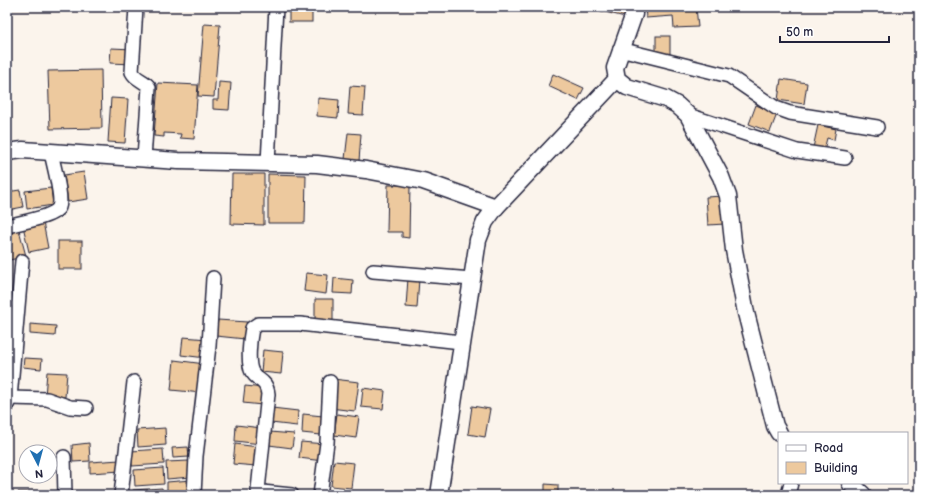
<svg xmlns="http://www.w3.org/2000/svg" width="926" height="502" viewBox="0 0 926 502" font-family="'Balsamiq Sans',sans-serif">
  <rect width="100%" height="100%" fill="#fbf4ec"/>
  <filter id="ink" filterUnits="userSpaceOnUse"><feTurbulence type="fractalNoise" baseFrequency=".025" numOctaves="2"/><feDisplacementMap in="SourceGraphic" scale="8" xChannelSelector="R" yChannelSelector="G"/><feConvolveMatrix kernelMatrix="1 2 1 2 8 2 1 2 1" color-interpolation-filters="sRGB"/></filter>
  <g filter="url(#ink)">
    <g fill="#edc99e" stroke="#22223b">
      <rect x="289" y="7" width="23" height="15"/>
      <path d="M594,7H628L625,17L593,9Z"/>
      <path d="M645,7H696L698,27L674,28L673,16L646,18Z"/>
      <path d="M204,24L220,25L214,97L198,96Z"/>
      <rect x="656" y="36" width="14" height="19"/>
      <path d="M111,48L133,49L132,64L110,63Z"/>
      <path d="M101,70L102,128L50,129L48,71Z"/>
      <path d="M553,74L584,88L578,100L548,86Z"/>
      <path d="M781,79L807,83L804,104L778,100Z"/>
      <path d="M219,82L231,83L229,110L213,109V100H218Z"/>
      <path d="M158,83L198,85L194,139L180,138L181,134L164,133V137L154,136Z"/>
      <path d="M350,86L365,87L363,115L348,114Z"/>
      <path d="M111,98L128,99L125,143L108,142Z"/>
      <path d="M318,98L339,100L338,118L317,116Z"/>
      <path d="M756,105L777,114L770,132L749,124Z"/>
      <path d="M818,125L836,129L834,140L827,138L824,150L813,148Z"/>
      <path d="M348,133L361,134L359,161L345,159Z"/>
      <path d="M84,172L88,199L68,202L64,175Z"/>
      <path d="M232,174H264V225L231,224Z"/>
      <path d="M268,174L306,175L305,223H268Z"/>
      <path d="M388,185H410L409,238L402,237V232H387Z"/>
      <path d="M51,188L53,205L27,209L25,191Z"/>
      <path d="M20,190L23,207L8,210L7,192Z"/>
      <path d="M723,196L725,224L708,225L706,197Z"/>
      <path d="M43,222L48,248L29,252L23,226Z"/>
      <path d="M18,226L26,256L10,260L7,247V229Z"/>
      <rect x="58" y="241" width="24" height="28"/>
      <path d="M306,273L328,275L326,294L304,291Z"/>
      <path d="M334,278L353,280L352,294L333,293Z"/>
      <path d="M408,278L419,279L417,308L406,307Z"/>
      <path d="M315,299H333V322L315,321Z"/>
      <path d="M7,309H16L14,323L7,322Z"/>
      <path d="M218,320L247,322L245,339L216,336Z"/>
      <path d="M30,324L56,326L55,336L30,334Z"/>
      <path d="M7,326H9V344L7,343Z"/>
      <path d="M183,337L208,339L206,358L181,355Z"/>
      <path d="M263,350L283,352L281,374L261,372Z"/>
      <path d="M24,358L42,359L41,369L23,367Z"/>
      <path d="M174,360L205,364L202,393L171,390Z"/>
      <path d="M47,372L67,373L65,397L45,396Z"/>
      <path d="M333,379L359,382L355,411L330,408Z"/>
      <path d="M245,386L264,388L262,405L243,403Z"/>
      <path d="M363,388L385,391L383,409L361,407Z"/>
      <path d="M472,406L490,409L485,437L468,434Z"/>
      <path d="M272,408L298,411L297,426L271,423Z"/>
      <path d="M303,414L323,416L321,435L302,433Z"/>
      <path d="M337,414L359,417L356,438L334,435Z"/>
      <path d="M236,425L262,428L261,444L235,441Z"/>
      <path d="M165,428L166,445L138,447L137,430Z"/>
      <path d="M270,432L294,434L292,448L269,445Z"/>
      <path d="M301,442L325,444L323,461L299,458Z"/>
      <path d="M89,443L90,461L73,462L72,445Z"/>
      <path d="M235,444L258,447L256,466L233,464Z"/>
      <path d="M188,447L189,457L173,458L172,448Z"/>
      <path d="M163,449L164,464L132,466L131,451Z"/>
      <path d="M120,460L121,471L90,473V462Z"/>
      <path d="M189,461L191,477L167,479L166,462Z"/>
      <path d="M334,461L354,463L351,488L331,486Z"/>
      <path d="M163,468L164,484L135,486L134,470Z"/>
      <path d="M191,480L192,495H167V482Z"/>
      <path d="M545,484L558,485V495H545Z"/>
      <path d="M162,488L163,495H134L133,490Z"/>
      <path d="M18,492H36V495H19Z"/>
    </g>
    <g fill="none" stroke-linecap="round" stroke-linejoin="round">
      <g stroke="#22223b" stroke-width="16">
        <g id="minor">
          <path d="M136,7L132,72C136,80 144,80 149,87L144,158"/>
          <path d="M620,49L729,76L776,108L790,113L877,127"/>
          <path d="M688,115L797,151L845,158"/>
          <path d="M268,163L276,7"/>
          <path d="M7,226C18,223 55,217 59,207C63,197 53,164 51,152"/>
          <path d="M373,271L472,279"/>
          <path d="M10,398L47,399L70,407L86,408"/>
          <path d="M7,405L10,398L22,261"/>
          <path d="M64,457L65,495"/>
          <path d="M121,495L134,382"/>
          <path d="M194,495L196,456L209,346L213,278"/>
          <path d="M292,495L262,492L258,490L268,394C266,379 258,382 252,372C247,363 250,338 252,328L258,324H300L461,342"/>
          <path d="M320,495L327,443L330,382"/>
          <path d="M788,495L791,483"/>
        </g>
      </g>
      <g stroke="#22223b" stroke-width="19">
        <g id="tertiary">
          <path d="M634,7V14L615,68L617,79L627,87L666,99L677,105L688,115L721,177L728,196L734,250L746,313L775,426L779,433"/>
          <path d="M7,152L23,150L178,161L317,164L366,170L423,181L496,207"/>
          <path d="M850,483L863,495"/>
          <path d="M439,495L478,240L485,222L496,207L617,79"/>
        </g>
      </g>
      <use href="#minor" stroke="#fff" stroke-width="13"/>
      <use href="#tertiary" stroke="#fff" stroke-width="16"/>
    </g>
  </g>
  <rect width="926" height="502" fill="none" stroke="#fff" stroke-width="24"/>
  <rect x="12" y="12" width="902" height="478" fill="none" stroke="#22223b" stroke-width="1.5" filter="url(#ink)"/>
  <rect x="778" y="432" width="130" height="52" fill="#ffffff" stroke="#a7a7b1"/>
  <rect x="786" y="445" width="20" height="6" fill="#ffffff" stroke="#a7a7b1"/>
  <text x="814" y="452" font-size="12" fill="#22223b">Road</text>
  <rect x="786" y="462" width="20" height="12" fill="#edc99e" stroke="#a7a7b1"/>
  <text x="814" y="472" font-size="12" fill="#22223b">Building</text>
  <g transform="translate(38 464) rotate(174)"><circle r="19" fill="#ffffff" stroke="#a7a7b1"/>
  <path d="M0-3L7 15L0 10L-7 15Z" fill="#1f6fb2"/>
  <text y="-6" font-size="11" font-weight="bold" text-anchor="middle" fill="#22223b">N</text>
  </g>
  <path d="M780 36v6h109v-6" fill="none" stroke="#22223b" stroke-width="2"/>
  <text x="786" y="36" font-size="12" fill="#22223b" stroke="#ffffff" stroke-width="3" paint-order="stroke">50 m</text>
</svg>
